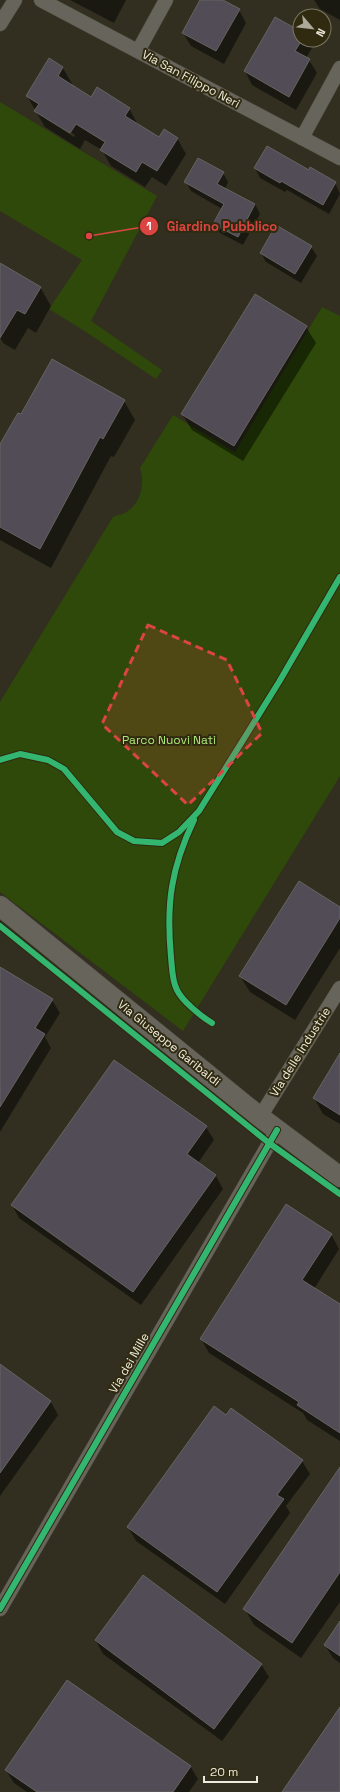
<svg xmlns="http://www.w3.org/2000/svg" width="340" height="1792" viewBox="0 0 340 1792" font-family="'Space Grotesk',sans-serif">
  <rect width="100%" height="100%" fill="#322f21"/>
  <g fill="#2e4909">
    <path d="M0,102L157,196L91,321L162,370L156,379L83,330L49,309L82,260L0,211Z"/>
    <path d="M322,307L340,316V776L183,1031L0,892V702L113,517C117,515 124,514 128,511C141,502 145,483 140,468L173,415L235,452Z"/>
  </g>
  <g fill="#0007" fill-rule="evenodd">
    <path d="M70,0H126L114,23Z"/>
    <path d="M201,0H221L239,10L246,23L224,64L191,46L183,33Z"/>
    <path d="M314,0H340V20L320,9Z"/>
    <path d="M300,33V40H307L312,48L306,58L309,60L317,73L296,110L252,85L245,71Z"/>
    <path d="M63,68L72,84L71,85L91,98L129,108L138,125L159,138H177L186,154L166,186L152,177L145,187L111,166L102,150L85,140L80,149L45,127L27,96ZM46,117L75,135L74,137L46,119Z"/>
    <path d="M255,168L309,171L310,169L335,183L340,194L329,214L287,190L285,192L260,178Z"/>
    <path d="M223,173L228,182L225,189L255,204L260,214L243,245L220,233L214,224L222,209L191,191L186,182Z"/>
    <path d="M311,247L317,256L301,283L266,262L261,253Z"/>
    <path d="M0,264L40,287L51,306L36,333L28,328L15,350L3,343L0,337Z"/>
    <path d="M306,327L316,343L243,461L192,430L182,414Z"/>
    <path d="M124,401L135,420L114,457L111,456L51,568L0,540V448L21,415Z"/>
    <path d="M340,908V948L295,1020L250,992L240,976Z"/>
    <path d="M0,968L52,1000L60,1013L45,1037L51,1048L0,1132Z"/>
    <path d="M340,1055V1124L323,1114L314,1098Z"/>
    <path d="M206,1127L214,1140L198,1163L216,1176L223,1189L141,1305L19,1218L12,1205Z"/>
    <path d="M331,1234L339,1249L314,1289L340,1305V1441L307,1420L303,1413L209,1353L201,1339Z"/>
    <path d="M0,1365L51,1402L58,1415L0,1496Z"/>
    <path d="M226,1416L302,1461L310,1474L286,1506L290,1513L225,1604L136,1541L128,1527Z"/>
    <path d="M340,1482V1602L301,1658L254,1625L245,1609Z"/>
    <path d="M340,1623V1663L333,1658L325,1645Z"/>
    <path d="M96,1641L261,1664L269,1677L222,1741L103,1654Z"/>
    <path d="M190,1766L198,1779L189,1792H27L14,1783L6,1770Z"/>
  </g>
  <g fill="#514c55" stroke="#666462">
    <path d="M200,0H223L240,9L216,51L182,33Z"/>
    <path d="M275,17L300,31V43L295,51L310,59L289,97L244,71Z"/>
    <path d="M49,58L63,67L58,76L91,97L97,87L130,108L125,116L159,137L164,129L178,138L157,171L142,162L136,172L100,150L105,142L76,124L70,133L34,111L39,104L26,96Z"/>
    <path d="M267,146L309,170L310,167L336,182L323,205L281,181L280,183L254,168Z"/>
    <path d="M198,158L224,172L217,184L255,204L238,237L213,224L224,204L184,182Z"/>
    <path d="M276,225L312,246L295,274L260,253Z"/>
    <path d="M0,263L41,287L25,314L17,310L0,338Z"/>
    <path d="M255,294L307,326L234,446L181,414Z"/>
    <path d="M52,359L125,400L103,439L100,437L40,549L0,527V444L18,413L21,414Z"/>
    <path d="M299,881L340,907V918L286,1005L239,976Z"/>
    <path d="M0,967L53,999L35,1028L45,1034L0,1107Z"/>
    <path d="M340,1053V1115L313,1098Z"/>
    <path d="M114,1060L207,1126L187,1154L216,1175L133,1292L11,1205Z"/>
    <path d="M286,1204L332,1234L302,1280L340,1304V1433L297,1405L299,1402L200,1339Z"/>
    <path d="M0,1364L51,1401L0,1473Z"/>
    <path d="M214,1406L226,1415L231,1408L303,1460L277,1495L284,1499L217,1592L127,1527Z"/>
    <path d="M340,1467V1572L292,1643L243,1609Z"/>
    <path d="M143,1575L262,1664L214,1729L95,1640Z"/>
    <path d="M340,1621V1656L324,1645Z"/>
    <path d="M67,1680L191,1766L173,1792H37L5,1770Z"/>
    <path d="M340,1707V1792H282Z"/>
  </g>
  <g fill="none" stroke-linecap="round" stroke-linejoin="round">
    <g stroke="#504d41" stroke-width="15">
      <g id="street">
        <path d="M41,0L340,158"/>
        <path d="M0,24L15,0"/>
        <path d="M138,51L166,0"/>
        <path d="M302,138L340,68"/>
        <path d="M260,1117L340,988"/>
        <path d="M0,1609L277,1130"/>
      </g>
    </g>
    <g stroke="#504d41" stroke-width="21">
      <path id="secondary" d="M0,906L260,1117L340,1177"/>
    </g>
    <use href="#street" stroke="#67655b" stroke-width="14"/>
    <use href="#secondary" stroke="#67655b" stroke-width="20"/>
    <g stroke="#2f2a10" stroke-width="8">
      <g id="cycleway">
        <path d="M0,760L20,754L48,760L64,769L117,832L134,841L162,843L179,832L199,811L279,682L340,577"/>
        <path d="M194,820C171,868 166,904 171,957C172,967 172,981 177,990C182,1001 202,1017 212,1023"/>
        <path d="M0,926L269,1143L340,1194"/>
        <path d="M0,1609L277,1130"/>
      </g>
    </g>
    <use href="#cycleway" stroke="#33b770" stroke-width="6"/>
  </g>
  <path fill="#da4543" fill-opacity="0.2" stroke="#da4543" stroke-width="3" stroke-dasharray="8 5" stroke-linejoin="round" d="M148,625L227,660L262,733L188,805L102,724Z"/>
  <g text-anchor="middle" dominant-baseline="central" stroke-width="4" stroke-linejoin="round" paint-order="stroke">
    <g font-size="12" fill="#eeebdc" stroke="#2f2a10">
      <text transform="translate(191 79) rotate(28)">Via San Filippo Neri</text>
      <text transform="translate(169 1043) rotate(39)">Via Giuseppe Garibaldi</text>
      <text transform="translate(300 1052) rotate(-58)">Via delle Industrie</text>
      <text transform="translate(129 1363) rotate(-60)">Via dei Mille</text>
    </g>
    <g font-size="12" fill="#ace678" stroke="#2f2a10">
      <text x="169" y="740">Parco Nuovi Nati</text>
    </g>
  </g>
  <path fill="none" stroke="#da4543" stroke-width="1.5" d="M89 236L149 226"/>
  <g fill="#da4543" stroke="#2f2a10" stroke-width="1.5">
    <circle cx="89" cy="236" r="4"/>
    <circle cx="149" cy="226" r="10"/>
  </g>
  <g font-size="12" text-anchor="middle" font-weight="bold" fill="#fff">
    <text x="149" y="230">1</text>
  </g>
  <g font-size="13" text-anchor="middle" font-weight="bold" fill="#da4543" stroke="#2f2a10" stroke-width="4" stroke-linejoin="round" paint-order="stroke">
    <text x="222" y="231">Giardino Pubblico</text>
  </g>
  <g transform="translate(312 28) rotate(118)"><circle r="19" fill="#2f2a10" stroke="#7b7762"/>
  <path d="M0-3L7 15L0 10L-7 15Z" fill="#aca99b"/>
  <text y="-6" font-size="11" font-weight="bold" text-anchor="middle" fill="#eeebdc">N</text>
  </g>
  <path d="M204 1776v6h53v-6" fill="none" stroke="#eeebdc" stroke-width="2"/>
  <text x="210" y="1776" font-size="12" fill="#eeebdc" stroke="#2f2a10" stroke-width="3" paint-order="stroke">20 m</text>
</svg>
